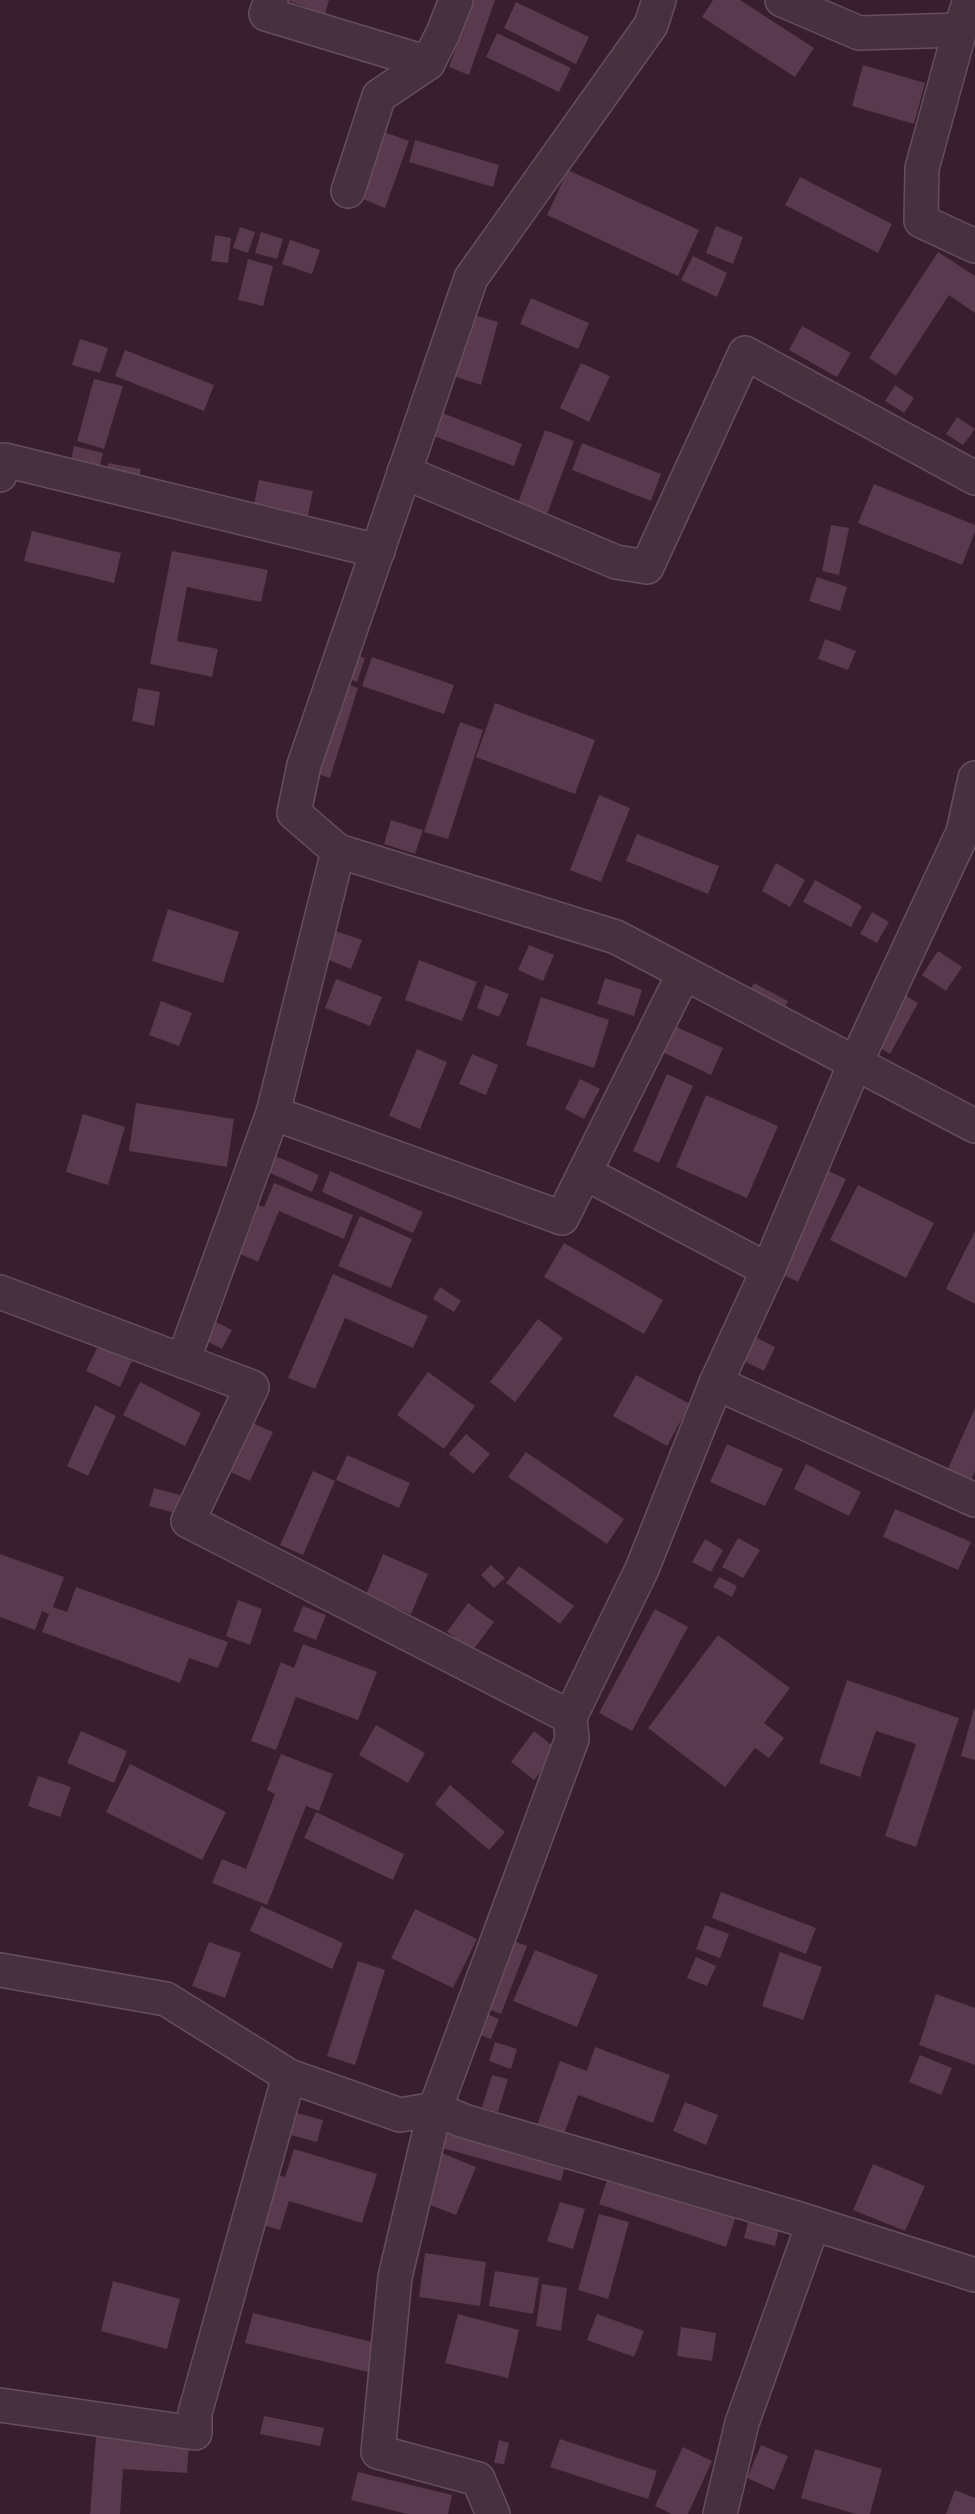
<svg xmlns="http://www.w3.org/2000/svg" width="975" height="2514" viewBox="0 0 975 2514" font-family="'PT Sans Narrow',sans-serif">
  <rect width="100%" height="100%" fill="#381e2e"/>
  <g fill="#58394d">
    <path d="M286,0H329L325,14Z"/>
    <path d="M473,0H495L469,75L449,67Z"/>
    <path d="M713,0H740L814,48L795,77L702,17Z"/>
    <path d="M516,2L589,37L576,64L504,28Z"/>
    <path d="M497,33L571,68L559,92L486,57Z"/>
    <path d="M863,65L925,83L914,124L852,106Z"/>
    <path d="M384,132L409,141L385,208L360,198Z"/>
    <path d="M415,140L499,165L493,187L409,162Z"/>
    <path d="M568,170L699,230L678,276L547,215Z"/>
    <path d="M800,177L892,224L878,253L785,205Z"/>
    <path d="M716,226L743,237L733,264L706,253Z"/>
    <path d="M240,227L255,232L248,253L233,248Z"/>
    <path d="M261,232L283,239L277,259L255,253Z"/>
    <path d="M215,235L231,238L228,263L211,261Z"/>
    <path d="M290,240L320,250L312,274L282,264Z"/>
    <path d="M938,252L975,276V313L949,295L896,376L869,358Z"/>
    <path d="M693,256L727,273L717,297L681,280Z"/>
    <path d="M248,259L273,266L263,306L238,300Z"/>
    <path d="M531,298L589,323L578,349L520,324Z"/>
    <path d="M467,313L498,322L481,385L450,375Z"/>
    <path d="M802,326L851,353L837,377L789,350Z"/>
    <path d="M80,339L108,348L100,373L72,365Z"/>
    <path d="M125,350L214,385L204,411L115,376Z"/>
    <path d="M581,363L610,376L589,422L560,408Z"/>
    <path d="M94,379L123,386L104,449L77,441Z"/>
    <path d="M895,385L914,398L904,413L885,401Z"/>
    <path d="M440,412L522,444L514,466L431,435Z"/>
    <path d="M957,417L975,429L963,445L946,434Z"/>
    <path d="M545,430L574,441L545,520L516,508Z"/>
    <path d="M582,443L661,474L651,501L572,470Z"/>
    <path d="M74,446L103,453L97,477L69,470Z"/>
    <path d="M108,463L141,469L138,483L106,477Z"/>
    <path d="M259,480L313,491L306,525L252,514Z"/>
    <path d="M874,484L975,525V532L962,565L858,523Z"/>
    <path d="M831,525L849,528L839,575L822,571Z"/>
    <path d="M32,531L121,553L114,583L24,561Z"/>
    <path d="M172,551L268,570L261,602L187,587L177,641L218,649L212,677L150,664Z"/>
    <path d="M817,577L847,587L840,611L809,601Z"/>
    <path d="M825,639L856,651L848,670L818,659Z"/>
    <path d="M346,652L365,658L357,682L339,675Z"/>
    <path d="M372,657L454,685L444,714L362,686Z"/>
    <path d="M338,681L358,688L330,778L309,771Z"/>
    <path d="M138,688L160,692L154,726L132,721Z"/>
    <path d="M495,703L595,740L575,794L476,757Z"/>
    <path d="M460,722L483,730L448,839L424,832Z"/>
    <path d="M599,795L630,808L601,882L570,870Z"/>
    <path d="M391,820L423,830L415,854L384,844Z"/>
    <path d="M637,834L719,866L708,894L626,861Z"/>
    <path d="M776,863L805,880L790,907L762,891Z"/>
    <path d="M815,880L862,906L851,927L803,902Z"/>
    <path d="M168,909L239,932L223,983L152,961Z"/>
    <path d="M872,912L889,922L877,943L860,934Z"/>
    <path d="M330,929L362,940L351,969L319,956Z"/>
    <path d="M529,945L554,955L543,981L518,970Z"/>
    <path d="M938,951L962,967L946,991L922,975Z"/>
    <path d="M419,960L477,982L462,1021L405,1000Z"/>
    <path d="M605,978L642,990L634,1016L597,1004Z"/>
    <path d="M336,979L382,997L370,1026L325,1008Z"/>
    <path d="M754,983L788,1001L779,1018L744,1000Z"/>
    <path d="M485,985L509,994L499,1017L477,1008Z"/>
    <path d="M898,991L918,1003L890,1054L869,1041Z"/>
    <path d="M541,997L609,1020L594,1068L526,1045Z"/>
    <path d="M161,1001L192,1013L179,1046L149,1035Z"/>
    <path d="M670,1024L723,1048L711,1075L658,1050Z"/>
    <path d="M417,1049L447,1062L420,1129L389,1116Z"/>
    <path d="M472,1054L498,1065L486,1095L459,1084Z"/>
    <path d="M667,1074L693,1086L659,1163L633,1151Z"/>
    <path d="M580,1079L600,1089L584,1119L565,1109Z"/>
    <path d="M706,1095L778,1126L747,1198L676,1167Z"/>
    <path d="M136,1103L234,1119L227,1167L129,1151Z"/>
    <path d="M83,1114L125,1127L108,1185L66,1172Z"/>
    <path d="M276,1156L319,1175L312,1192L268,1172Z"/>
    <path d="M824,1169L846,1179L798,1282L776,1271Z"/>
    <path d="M330,1171L423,1212L413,1233L322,1192Z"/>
    <path d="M274,1183L353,1215L344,1239L279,1211L258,1262L233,1251L253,1203L264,1207Z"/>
    <path d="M858,1185L934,1223L906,1278L830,1240Z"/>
    <path d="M360,1216L412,1239L391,1288L338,1266Z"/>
    <path d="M975,1231V1304L946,1289Z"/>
    <path d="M564,1243L663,1300L644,1334L544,1277Z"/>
    <path d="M333,1274L428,1316L413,1348L345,1318L315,1389L288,1378Z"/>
    <path d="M440,1287L461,1301L454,1312L433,1299Z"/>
    <path d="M208,1318L232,1330L222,1349L199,1337Z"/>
    <path d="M538,1319L563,1338L515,1402L490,1382Z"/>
    <path d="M747,1333L775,1347L764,1371L736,1357Z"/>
    <path d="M98,1346L132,1361L120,1387L86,1371Z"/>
    <path d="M428,1372L475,1406L444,1449L397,1415Z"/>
    <path d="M636,1375L690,1404L667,1446L613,1416Z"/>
    <path d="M140,1382L201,1413L185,1446L123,1415Z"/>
    <path d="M95,1405L116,1416L88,1476L67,1466Z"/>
    <path d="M975,1408V1471L971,1481L947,1471Z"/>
    <path d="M242,1418L273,1432L250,1481L220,1467Z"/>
    <path d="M466,1434L490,1454L473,1474L449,1454Z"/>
    <path d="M727,1444L783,1469L765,1506L710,1482Z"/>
    <path d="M526,1452L624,1519L607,1544L508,1477Z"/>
    <path d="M347,1455L410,1483L399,1508L336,1480Z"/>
    <path d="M806,1464L861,1492L849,1516L794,1489Z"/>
    <path d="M313,1471L335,1481L303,1555L280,1545Z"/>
    <path d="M154,1488L180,1495L175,1513L149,1506Z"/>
    <path d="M895,1509L971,1542L958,1570L883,1537Z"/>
    <path d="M738,1538L760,1550L743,1578L722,1567Z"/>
    <path d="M705,1539L723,1550L711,1572L692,1562Z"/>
    <path d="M0,1554L64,1577L53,1607L67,1612L76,1587L228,1642L218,1668L189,1658L180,1683L42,1632L49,1614L42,1611L35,1630L0,1617Z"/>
    <path d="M383,1554L428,1574L411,1614L366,1595Z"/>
    <path d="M491,1565L505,1578L494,1588L481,1575Z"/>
    <path d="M519,1566L574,1606L560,1624L506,1583Z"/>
    <path d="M719,1577L737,1586L732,1597L713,1587Z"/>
    <path d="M238,1600L262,1609L250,1645L226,1636Z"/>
    <path d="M468,1603L494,1622L473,1650L447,1632Z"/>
    <path d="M303,1606L326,1615L316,1640L293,1631Z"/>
    <path d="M655,1609L688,1627L632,1731L599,1713Z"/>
    <path d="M718,1635L790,1688L764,1723L784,1738L769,1758L755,1748L725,1787L648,1728Z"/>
    <path d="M303,1644L377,1672L358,1720L296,1697L276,1750L251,1741L281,1662L294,1668Z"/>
    <path d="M847,1680L959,1718L916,1847L885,1836L916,1744L876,1731L860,1777L819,1763Z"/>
    <path d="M974,1709H975V1760L961,1756Z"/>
    <path d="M376,1725L425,1753L408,1783L359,1755Z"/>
    <path d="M81,1731L127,1751L114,1783L67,1763Z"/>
    <path d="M534,1731L558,1750L534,1780L511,1762Z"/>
    <path d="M281,1754L333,1774L319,1811L306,1806L267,1905L212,1883L222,1859L246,1869L275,1794L267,1790Z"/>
    <path d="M130,1764L226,1812L202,1860L106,1812Z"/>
    <path d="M38,1776L71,1787L60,1817L28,1806Z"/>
    <path d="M450,1785L505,1832L489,1850L435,1804Z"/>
    <path d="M316,1812L404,1854L393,1880L304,1838Z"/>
    <path d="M721,1892L816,1928L806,1954L712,1918Z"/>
    <path d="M261,1906L343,1943L332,1969L250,1931Z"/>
    <path d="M415,1909L477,1939L453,1988L391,1958Z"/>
    <path d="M705,1925L729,1934L720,1958L696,1949Z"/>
    <path d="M509,1939L527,1946L501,2014L483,2007Z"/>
    <path d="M209,1942L241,1953L225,1998L192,1986Z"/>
    <path d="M535,1950L598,1975L577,2027L513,2001Z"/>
    <path d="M780,1952L822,1967L803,2020L762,2006Z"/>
    <path d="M696,1957L716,1966L707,1986L687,1978Z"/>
    <path d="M358,1961L385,1970L355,2065L327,2056Z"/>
    <path d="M936,1994L975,2008V2065L919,2045Z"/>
    <path d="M480,2011L499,2019L491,2039L472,2032Z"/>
    <path d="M495,2042L517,2049L511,2069L489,2061Z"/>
    <path d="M595,2047L670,2075L653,2123L578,2095L563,2137L536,2128L560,2061L587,2071Z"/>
    <path d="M920,2055L952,2068L941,2095L909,2082Z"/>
    <path d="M492,2075L508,2079L498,2112L482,2107Z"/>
    <path d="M685,2102L718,2115L706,2145L673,2131Z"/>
    <path d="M289,2111L323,2120L317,2142L283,2133Z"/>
    <path d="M441,2125L567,2159L561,2181L435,2146Z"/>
    <path d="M294,2149L377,2174L362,2223L289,2201L280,2230L255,2223L270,2173L285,2177Z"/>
    <path d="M437,2151L476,2167L456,2215L417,2200Z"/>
    <path d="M873,2164L925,2186L905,2231L853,2210Z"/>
    <path d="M610,2171L737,2213L726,2247L599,2204Z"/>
    <path d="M560,2202L585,2209L573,2249L547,2241Z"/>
    <path d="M599,2214L629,2222L608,2299L578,2290Z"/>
    <path d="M750,2214L781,2222L775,2246L744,2238Z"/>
    <path d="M425,2253L486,2262L480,2306L419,2297Z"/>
    <path d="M495,2271L539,2278L533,2314L489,2306Z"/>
    <path d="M113,2281L180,2299L167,2349L101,2331Z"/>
    <path d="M542,2284L567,2288L561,2331L536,2326Z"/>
    <path d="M253,2313L376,2343L368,2372L245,2343Z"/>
    <path d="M458,2314L519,2330L508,2378L445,2363Z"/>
    <path d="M597,2314L644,2331L634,2357L587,2340Z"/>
    <path d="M681,2327L716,2333L712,2361L677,2356Z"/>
    <path d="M264,2416L324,2428L320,2446L260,2434Z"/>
    <path d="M96,2436L189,2443L187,2473L123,2469L120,2514H90Z"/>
    <path d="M560,2439L657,2471L648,2499L550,2467Z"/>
    <path d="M499,2440L509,2443L504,2464L494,2463Z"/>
    <path d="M761,2445L788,2456L774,2490L747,2478Z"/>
    <path d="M683,2447L712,2461L688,2514H672L655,2506Z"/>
    <path d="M815,2449L882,2469L870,2514H856L801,2498Z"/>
    <path d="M358,2472L452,2495L448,2514H407L351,2500Z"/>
    <path d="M955,2490L975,2498V2514H946Z"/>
  </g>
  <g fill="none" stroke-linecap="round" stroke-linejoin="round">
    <g stroke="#664f5d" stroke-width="36">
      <g id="street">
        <path d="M271,0L266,14L428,63"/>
        <path d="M782,0L859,33L960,30L970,0"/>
        <path d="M960,30L922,168L921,221L975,246"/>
        <path d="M348,191L379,96L428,63L443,33L456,0"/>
        <path d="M404,472L616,562L647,567L745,353L975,478"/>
        <path d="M0,475L5,460L378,551"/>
        <path d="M338,851L616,937L975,1126"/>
        <path d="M273,1113L562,1218L684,973"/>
        <path d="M585,1173L768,1270"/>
        <path d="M0,1292L252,1387L188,1521L570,1717"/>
        <path d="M183,1361L273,1113L338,851L294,813L304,765L471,278L651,25L659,0"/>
        <path d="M716,1383L975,1500"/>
        <path d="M0,1970L166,1999L289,2076L400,2115L435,2109L464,2121L793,2217L975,2275"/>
        <path d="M0,2405L195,2433V2413L289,2076"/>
        <path d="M493,2514L478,2479L378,2452L395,2277L435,2109L572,1739L570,1717L642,1569L716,1383L768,1270L851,1073L963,832L975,778"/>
        <path d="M720,2514L742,2423L813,2224"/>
      </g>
    </g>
    <use href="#street" stroke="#48313f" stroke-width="33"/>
  </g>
</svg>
